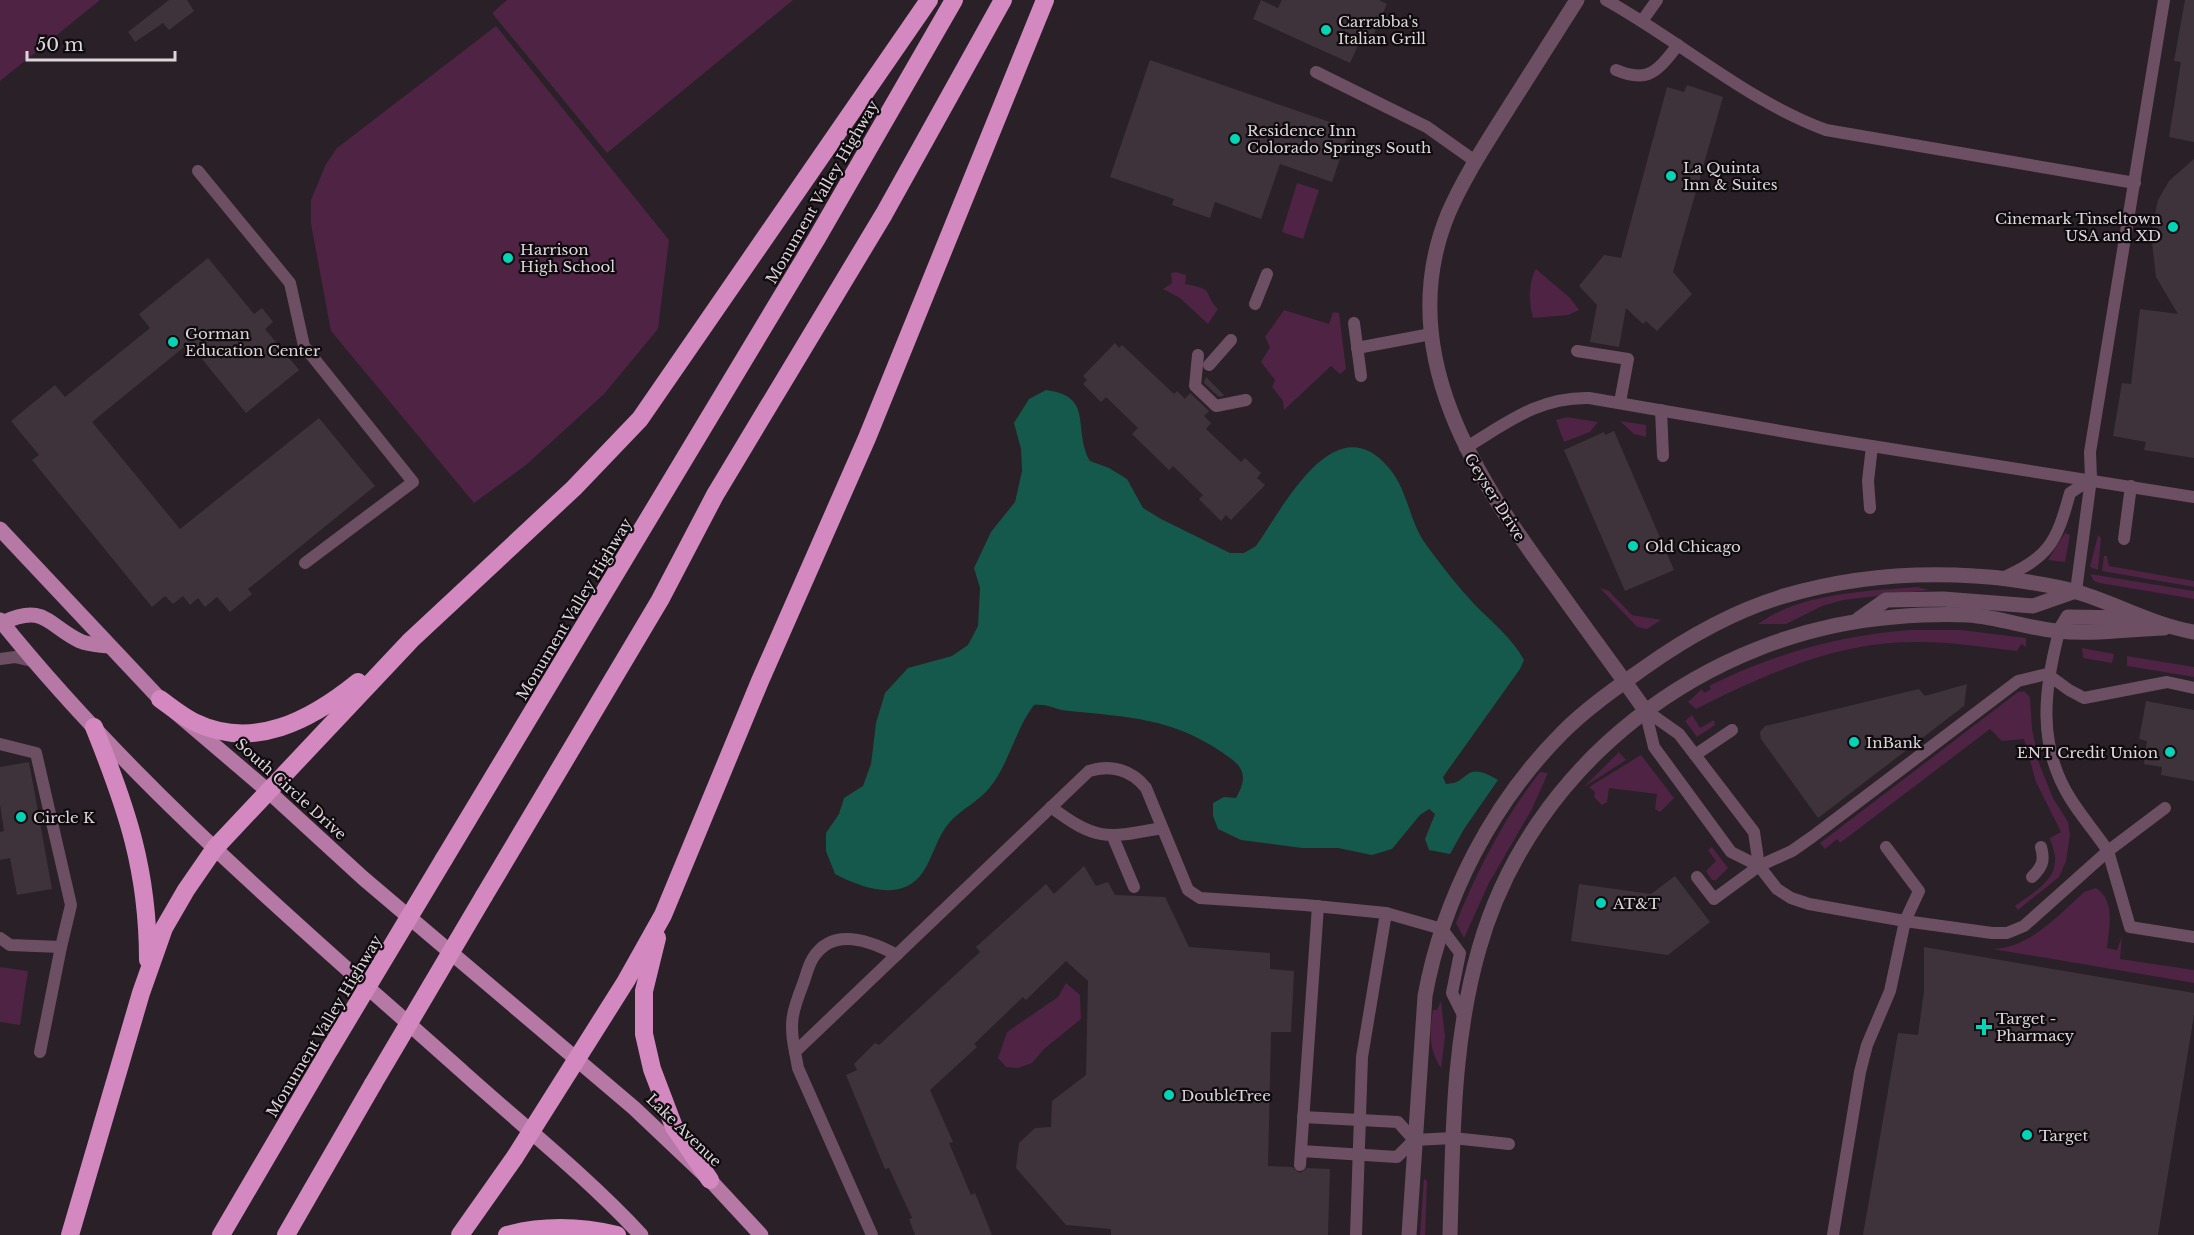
<svg xmlns="http://www.w3.org/2000/svg" width="2194" height="1235" viewBox="0 0 2194 1235" font-family="'Libre Baskerville',serif">
  <rect width="100%" height="100%" fill="#2a2027"/>
  <g fill="#4e2344">
    <path d="M0,0H100L0,81Z"/>
    <path d="M507,0H793L607,153L492,13Z"/>
    <path d="M496,26L669,240L658,329L604,394L526,465L474,503L331,331L311,224V200L326,164L337,148Z"/>
    <path d="M1297,183L1319,190L1303,239L1282,232Z"/>
    <path d="M1536,269L1570,298L1579,310L1568,315L1533,318C1529,304 1528,282 1536,269Z"/>
    <path d="M1176,272L1186,275L1185,284C1218,290 1201,292 1218,309L1208,324L1180,298L1163,289L1172,283L1171,273Z"/>
    <path d="M1284,310L1329,324L1333,312L1339,313L1346,369L1340,374L1331,366L1284,410L1283,401L1272,387L1275,380L1261,362L1270,347L1265,337Z"/>
    <path d="M1567,417L1598,422L1590,432L1564,442L1556,420Z"/>
    <path d="M1620,421L1646,425V437L1634,434Z"/>
    <path d="M2065,533L2070,535L2065,562L2048,560Z"/>
    <path d="M2098,535L2101,538L2098,570L2090,567Z"/>
    <path d="M2104,556H2107L2109,566L2194,581V587L2102,571Z"/>
    <path d="M2090,574L2194,591V599L2100,583L2094,581Z"/>
    <path d="M1917,587L1929,590L1843,600L1822,606L1786,624H1758C1800,593 1866,591 1917,587Z"/>
    <path d="M1600,588L1609,591L1632,615L1661,620L1647,629L1637,627Z"/>
    <path d="M1910,630H1961L2026,638V647L2021,644L2017,651C1984,647 1950,642 1917,642C1838,641 1764,675 1696,709L1688,702L1702,689L1704,693L1711,689L1709,686L1719,681C1781,652 1842,635 1910,630Z"/>
    <path d="M2082,648L2114,654L2112,663L2083,658Z"/>
    <path d="M2127,656L2194,667V677L2127,666Z"/>
    <path d="M2024,691L2030,697L2032,729L2039,763L2053,798L2068,822L2070,835L2066,861L2059,877L2018,910L2015,906C2029,895 2055,882 2055,861C2056,854 2052,846 2050,838L2061,832L2036,782L2024,739L2002,741L1990,729L1840,843L1837,839L1825,849L1820,843L2018,692Z"/>
    <path d="M1692,715L1700,728L1714,720L1715,725L1697,737L1685,721Z"/>
    <path d="M1619,752L1626,760L1584,787Z"/>
    <path d="M1641,755L1674,798L1660,812L1655,809L1657,794L1609,788L1607,802L1602,805L1594,797L1595,792L1589,787Z"/>
    <path d="M1540,772L1548,773L1532,809L1489,883L1464,938L1456,923C1478,869 1504,818 1540,772Z"/>
    <path d="M1712,847L1728,868L1716,880H1712L1706,871L1716,861L1708,850Z"/>
    <path d="M2096,888C2116,901 2109,928 2107,948L2117,950L2122,936L2120,959L2194,970V983L1993,949C2029,948 2058,916 2084,892Z"/>
    <path d="M0,967L28,971L20,1025L0,1022Z"/>
    <path d="M1066,983L1080,995L1081,1019L1044,1049L1032,1063L1018,1068L1006,1067L998,1058L1007,1032L1058,997Z"/>
    <path d="M1441,1001L1445,1037L1441,1068C1429,1050 1429,1032 1433,1010H1437Z"/>
    <path d="M1424,1179L1427,1181L1425,1235H1420Z"/>
  </g>
  <path fill="#15584c" d="M1046,390C1095,396 1072,429 1090,461L1109,468L1127,479L1143,508L1161,519L1230,553H1244L1256,546C1283,508 1335,403 1389,468C1408,490 1409,522 1427,546C1442,566 1458,587 1476,606C1493,623 1512,638 1524,660L1520,669L1443,777L1446,784C1471,784 1462,759 1498,780L1464,829L1450,854L1429,850L1425,839L1435,814L1429,809L1420,815L1392,849L1372,855L1338,848H1302L1241,840L1218,829L1213,816V803L1224,797L1236,798C1240,791 1245,781 1242,772C1239,763 1230,758 1223,753C1173,718 1128,717 1069,711C1056,710 1047,703 1034,705C1015,730 1010,761 991,786C980,801 961,809 949,823C937,837 933,857 923,872C902,903 862,888 835,874L826,851V833L839,814L844,798L863,786L871,764L876,723L885,693L908,668L952,656L968,645L978,626L980,588L974,568L991,532L1015,502L1022,471L1021,449L1014,423L1029,399Z"/>
  <g fill="#3e333b">
    <path d="M169,0H187L194,11L169,30L163,23L135,42L128,32Z"/>
    <path d="M1261,0L1278,8L1282,0H1379L1387,4L1369,45L1360,41L1350,63L1253,19Z"/>
    <path d="M2185,0H2194V142L2169,137L2181,62L2174,61Z"/>
    <path d="M1150,60L1350,129L1332,182L1280,164L1261,219L1215,202L1210,218L1172,205L1174,199L1110,177Z"/>
    <path d="M1687,85L1723,97L1673,272L1692,294L1657,331L1646,321L1643,324L1626,308L1619,347L1590,342L1597,305L1579,286L1604,255L1621,258L1667,87L1684,92Z"/>
    <path d="M2194,159V458L2144,450L2146,442L2113,436L2122,383L2131,384L2140,309L2178,314L2156,277L2151,233L2158,200L2169,181Z"/>
    <path d="M208,258L254,314L262,308L273,322L265,329L299,370L246,413L189,343L92,422L180,529L319,418L375,486L248,589L252,594L230,612L217,597L205,607L198,598L190,605L183,596L173,604L165,596L152,607L32,460L39,455L11,421L55,385L65,397L150,328L139,314Z"/>
    <path d="M1115,343L1119,348L1122,345L1174,394L1177,391L1185,399L1190,393L1209,411L1204,416L1211,423L1206,429L1241,462L1245,458L1261,473L1257,478L1265,485L1231,520L1226,515L1221,521L1199,499L1203,495L1173,466L1169,470L1132,434L1138,428L1106,397L1101,402L1083,384L1087,380L1083,376Z"/>
    <path d="M1206,377L1224,395L1223,396L1219,397L1204,383Z"/>
    <path d="M1614,431L1674,570L1625,591L1564,450L1604,432L1605,435Z"/>
    <path d="M1967,684L1964,706L1818,818L1761,739L1760,732L1765,726L1919,689L1925,696Z"/>
    <path d="M2146,701L2194,710V781L2161,775L2162,767L2144,764L2147,741L2139,739Z"/>
    <path d="M29,762L52,889L17,895L10,858L0,860V832L4,831L0,804V767Z"/>
    <path d="M1084,866L1096,886L1108,882L1115,895L1165,897L1189,947L1270,953V969L1294,971L1291,1032H1271L1268,1166L1292,1167L1300,1173L1307,1168L1330,1169L1328,1235H1111V1229L1066,1225L1016,1168L1019,1143L1035,1128L1051,1127L1052,1101L1086,1075L1088,981L1066,961L1026,1000L1023,997L974,1044L977,1047L930,1090L953,1142L949,1143L971,1195L975,1193L992,1235H915L909,1219L912,1218L889,1168L885,1169L846,1075L857,1070L854,1064L875,1043L879,1045L980,952L976,947L1046,884L1054,894Z"/>
    <path d="M1675,876L1710,922L1668,955L1571,941L1579,884L1651,894Z"/>
    <path d="M1924,947L2194,993V1015L2158,1235H1863L1898,1033L1918,1035L1924,991Z"/>
  </g>
  <g fill="none" stroke-linecap="round" stroke-linejoin="round">
    <g stroke="#6d4f64" stroke-width="12">
      <path d="M1606,0C1680,41 1747,101 1826,130L2135,183"/>
      <path d="M1642,21L1657,0"/>
      <path d="M1616,70C1649,84 1658,70 1678,45"/>
      <path d="M1316,72L1427,127L1475,161"/>
      <path d="M198,171L290,283L304,346L413,482L305,563"/>
      <path d="M1255,304L1267,274"/>
      <path d="M1354,323L1361,376"/>
      <path d="M1357,348L1431,334"/>
      <path d="M1577,351L1628,359L1620,402"/>
      <path d="M1198,355L1195,386L1216,406L1246,400"/>
      <path d="M1209,365L1231,340"/>
      <path d="M1661,410L1663,456"/>
      <path d="M1465,448C1507,423 1538,397 1589,398L1821,438L2194,497"/>
      <path d="M1870,508L1868,481L1872,446"/>
      <path d="M2124,539L2131,486"/>
      <path d="M2000,579C2049,557 2056,544 2070,493L2091,479"/>
      <path d="M2076,591L2091,479L2090,452L2164,0"/>
      <path d="M0,659L15,657L36,662"/>
      <path d="M1645,710L1654,747L1731,852L1759,866L1777,889L1791,898L1809,904L1905,921L1992,933H2007L2024,926L2108,851C2096,833 2081,816 2070,798C2037,745 2044,689 2059,632"/>
      <path d="M1645,710L1679,734L1754,832L1759,866"/>
      <path d="M0,744L36,753L71,905L61,947"/>
      <path d="M1695,755L1732,730"/>
      <path d="M1051,807C1097,842 1108,838 1162,828"/>
      <path d="M2165,808L2108,851L2130,927L2194,937"/>
      <path d="M1113,837L1134,887"/>
      <path d="M1697,877L1714,899L1759,866L1792,851L1812,837L2018,681L2047,674L2069,690L2084,698L2167,682L2194,688"/>
      <path d="M2032,877C2042,867 2045,861 2041,847"/>
      <path d="M0,938L10,945L61,947L40,1052"/>
      <path d="M795,1052C789,1023 792,1012 803,984C806,976 808,966 813,958C833,926 871,941 897,955"/>
      <path d="M1303,1117L1398,1122L1414,1140"/>
      <path d="M1301,1151L1397,1157L1414,1140L1453,1138L1509,1144"/>
      <path d="M1300,1165L1318,906"/>
      <path d="M872,1235L798,1068L795,1052L1089,771C1111,764 1132,770 1146,788L1188,890L1200,898L1305,905L1386,913L1442,929L1460,953L1452,993L1463,1015"/>
      <path d="M1356,1235L1362,1057L1386,913"/>
      <path d="M1833,1235L1860,1072L1867,1045L1890,991L1905,921L1919,891L1886,847"/>
    </g>
    <g stroke="#6d4f64" stroke-width="15">
      <path d="M1577,0C1553,38 1528,77 1504,115C1484,147 1463,179 1448,214C1391,353 1478,481 1557,588C1586,629 1616,669 1645,710"/>
      <path d="M1859,619L1886,600L1943,599L2033,606L2073,592"/>
      <path d="M2059,632L2068,617L2132,618"/>
      <path d="M1409,1235L1425,996C1443,898 1492,803 1563,732C1587,708 1616,688 1644,668C1686,638 1734,611 1784,596C1845,578 1912,572 1975,576C2000,577 2054,585 2077,592C2117,604 2153,625 2194,632"/>
      <path d="M1450,1235C1453,1138 1452,1043 1479,949C1531,764 1705,632 1894,617C1918,615 1944,614 1968,615C1998,617 2027,628 2057,631C2091,635 2130,629 2164,628"/>
    </g>
    <g stroke="#b678a5" stroke-width="15">
      <path d="M0,529L160,699L268,791L363,878L634,1108L710,1180L761,1235"/>
      <path d="M0,620C136,789 303,929 464,1073C523,1126 587,1177 641,1235"/>
      <path d="M2,623C45,603 47,625 80,641C89,645 100,645 109,646"/>
    </g>
    <g stroke="#d389bf" stroke-width="18">
      <path d="M160,699C171,707 182,716 194,722C254,751 311,720 358,682"/>
      <path d="M94,727C127,809 148,870 148,960"/>
      <path d="M444,859L817,238L954,0"/>
      <path d="M484,896L660,600L715,495L884,214L1003,0"/>
      <path d="M657,938L644,991V1034L652,1069L674,1127L710,1180"/>
      <path d="M70,1235L141,993L164,928L186,890L215,848L411,640L574,488L640,419L929,0"/>
      <path d="M221,1235L330,1049"/>
      <path d="M286,1235L373,1084"/>
      <path d="M460,1235L515,1157L626,981L663,915L760,681L867,438L1045,0"/>
      <path d="M507,1235C544,1225 579,1226 617,1235"/>
    </g>
    <g stroke="#d389bf" stroke-width="18">
      <path d="M330,1049L444,859"/>
      <path d="M373,1084L484,896"/>
    </g>
  </g>
  <g fill="#00d5b7" stroke="#100b0e" stroke-width="2">
    <circle cx="1326" cy="30" r="6"/>
    <circle cx="1235" cy="139" r="6"/>
    <circle cx="1671" cy="176" r="6"/>
    <circle cx="2173" cy="227" r="6"/>
    <circle cx="508" cy="258" r="6"/>
    <circle cx="173" cy="342" r="6"/>
    <circle cx="1633" cy="546" r="6"/>
    <circle cx="1854" cy="742" r="6"/>
    <circle cx="2170" cy="752" r="6"/>
    <circle cx="21" cy="817" r="6"/>
    <circle cx="1601" cy="903" r="6"/>
    <path d="M1981 1018h6v6h6v6h-6v6h-6v-6h-6v-6h6z"/>
    <circle cx="1169" cy="1095" r="6"/>
    <circle cx="2027" cy="1135" r="6"/>
  </g>
  <g text-anchor="middle" dominant-baseline="central" stroke-width="4.5" stroke-linejoin="round" paint-order="stroke">
    <g font-size="15" fill="#dcd5da" stroke="#100b0e" text-anchor="start">
      <text x="1338" y="21">Carrabba's<tspan x="1338" dy="17">Italian Grill</tspan></text>
      <text x="1247" y="130">Residence Inn<tspan x="1247" dy="17">Colorado Springs South</tspan></text>
      <text x="1683" y="167">La Quinta<tspan x="1683" dy="17">Inn &amp; Suites</tspan></text>
      <text x="2161" y="218" text-anchor="end">Cinemark Tinseltown<tspan x="2161" dy="17">USA and XD</tspan></text>
      <text x="520" y="249">Harrison<tspan x="520" dy="17">High School</tspan></text>
      <text x="185" y="333">Gorman<tspan x="185" dy="17">Education Center</tspan></text>
      <text x="1645" y="546">Old Chicago</text>
      <text x="1866" y="742">InBank</text>
      <text x="2158" y="752" text-anchor="end">ENT Credit Union</text>
      <text x="33" y="817">Circle K</text>
      <text x="1613" y="903">AT&amp;T</text>
      <text x="1996" y="1018">Target -<tspan x="1996" dy="17">Pharmacy</tspan></text>
      <text x="1181" y="1095">DoubleTree</text>
      <text x="2039" y="1135">Target</text>
    </g>
    <g font-size="15" fill="#dcd5da" stroke="#100b0e">
      <text transform="translate(822 192) rotate(-60)">Monument Valley Highway</text>
      <text transform="translate(1495 497) rotate(58)">Geyser Drive</text>
      <text transform="translate(574 609) rotate(-59)">Monument Valley Highway</text>
      <text transform="translate(291 789) rotate(42)">South Circle Drive</text>
      <text transform="translate(324 1026) rotate(-59)">Monument Valley Highway</text>
      <text transform="translate(684 1130) rotate(44)">Lake Avenue</text>
    </g>
  </g>
  <path d="M27 51v9h148v-9" fill="none" stroke="#dcd5da" stroke-width="3"/>
  <text x="36" y="51" font-size="18" fill="#dcd5da" stroke="#100b0e" stroke-width="4.5" paint-order="stroke">50 m</text>
</svg>
